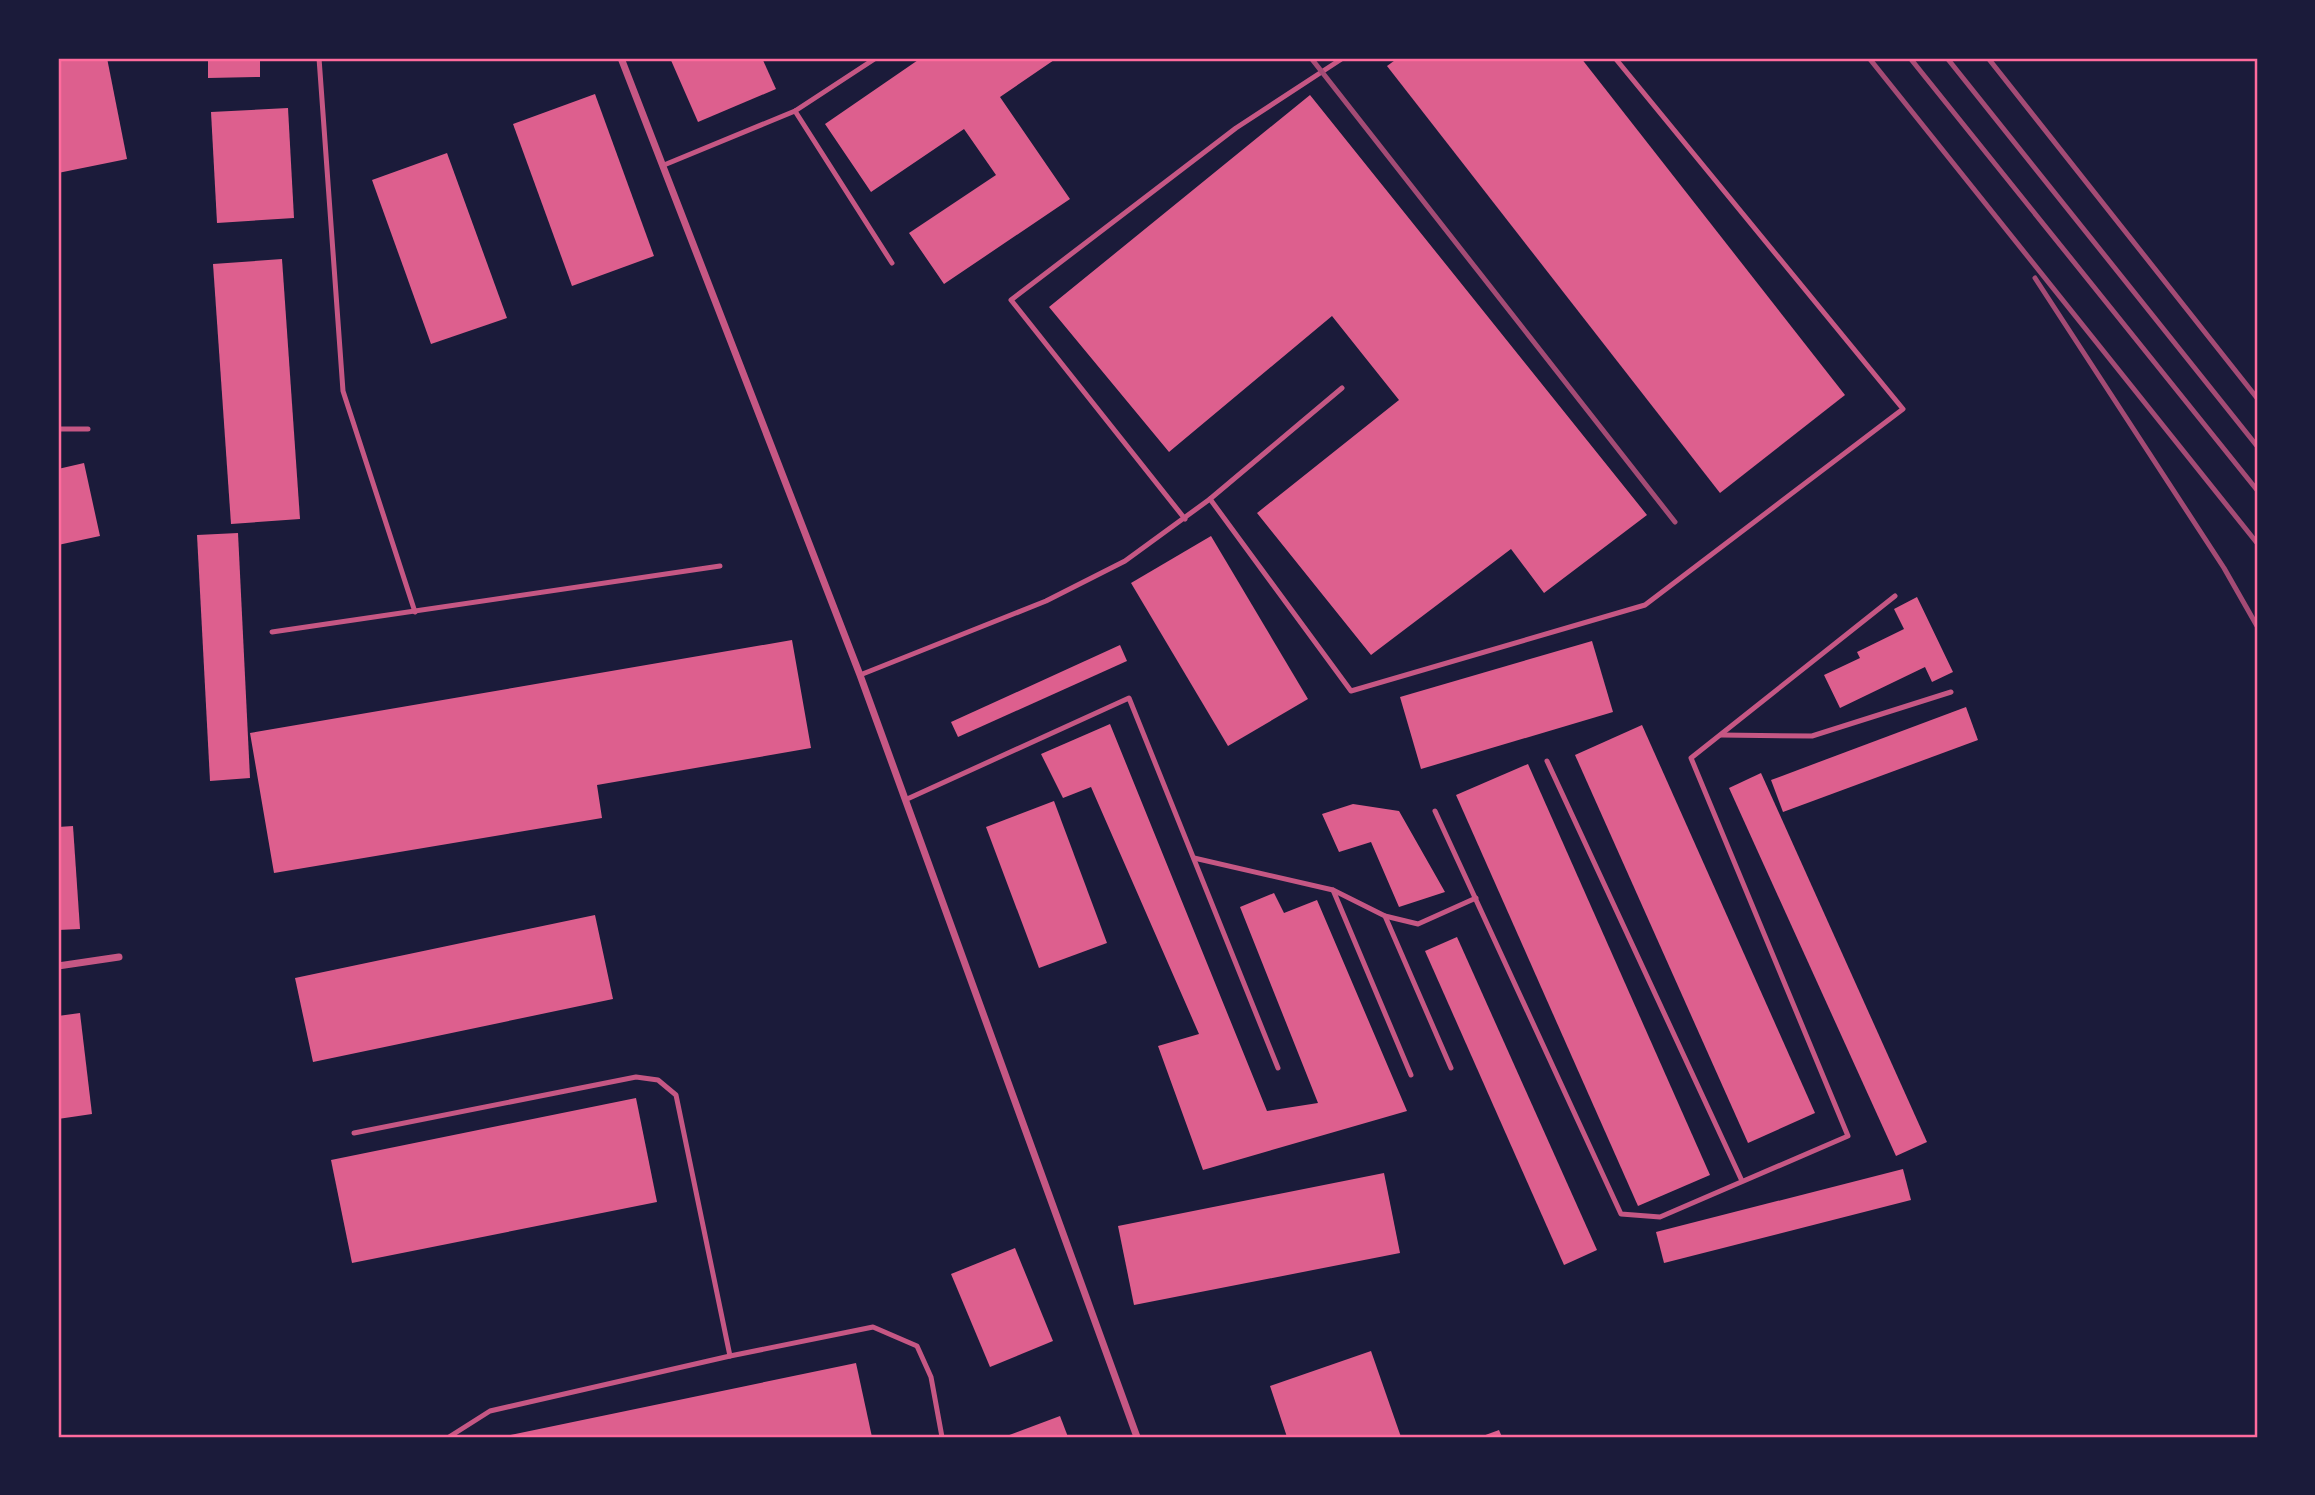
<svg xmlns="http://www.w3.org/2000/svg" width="2315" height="1495" viewBox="0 0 2315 1495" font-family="Helvetica,sans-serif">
  <rect width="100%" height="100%" fill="#1b1b3a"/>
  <g fill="#dd5f8e">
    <path d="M58,58H107L127,159L58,173Z"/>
    <path d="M208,58H260V77L208,78Z"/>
    <path d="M670,58H762L776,89L698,122Z"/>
    <path d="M921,58H1057L1000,97L1070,199L944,284L909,233L996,175L964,129L871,192L825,124Z"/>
    <path d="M1398,58H1581L1845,395L1720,493L1387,66Z"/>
    <path d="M595,94L654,256L572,286L513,124Z"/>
    <path d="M1310,95L1647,515L1544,593L1511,549L1371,655L1257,513L1399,400L1332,316L1169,452L1049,307Z"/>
    <path d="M288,108L294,218L217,223L211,112Z"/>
    <path d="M447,153L507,318L431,344L372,180Z"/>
    <path d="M282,259L300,519L231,524L213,264Z"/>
    <path d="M84,463L100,536L58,545V469Z"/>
    <path d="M238,533L250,778L210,781L197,535Z"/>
    <path d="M1211,536L1308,699L1228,746L1131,583Z"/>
    <path d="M1917,597L1953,672L1932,682L1925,667L1840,708L1824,675L1860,658L1857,652L1904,629L1894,609Z"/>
    <path d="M792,640L811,748L597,785L602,818L274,873L250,733Z"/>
    <path d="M1592,641L1613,712L1421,769L1400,697Z"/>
    <path d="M1120,645L1127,661L958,737L951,722Z"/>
    <path d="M1966,707L1978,740L1783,812L1771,780Z"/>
    <path d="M1110,724L1267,1111L1318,1103L1240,907L1274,893L1284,913L1317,900L1407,1111L1203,1170L1158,1046L1199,1034L1091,787L1063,798L1041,754Z"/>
    <path d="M1642,725L1815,1113L1748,1143L1575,755Z"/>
    <path d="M1528,764L1710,1175L1638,1206L1456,795Z"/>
    <path d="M1761,773L1927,1142L1896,1156L1729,788Z"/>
    <path d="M1054,801L1107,943L1039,968L986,827Z"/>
    <path d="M1353,804L1399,811L1445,892L1399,907L1371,842L1339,852L1322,814Z"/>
    <path d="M73,826L80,929L58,930V827Z"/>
    <path d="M595,915L613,999L313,1062L295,978Z"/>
    <path d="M1457,937L1597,1250L1564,1265L1425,951Z"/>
    <path d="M80,1013L92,1114L58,1119V1016Z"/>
    <path d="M636,1098L657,1202L352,1263L331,1160Z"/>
    <path d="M1903,1169L1911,1200L1664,1263L1656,1232Z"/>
    <path d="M1384,1173L1400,1253L1134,1305L1118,1226Z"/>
    <path d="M1015,1248L1053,1341L990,1367L951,1274Z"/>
    <path d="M1371,1351L1401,1437H1287L1270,1386Z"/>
    <path d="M856,1363L872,1437H505V1436Z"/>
    <path d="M1060,1416L1068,1437H1004Z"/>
    <path d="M1499,1430L1502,1437H1480Z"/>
  </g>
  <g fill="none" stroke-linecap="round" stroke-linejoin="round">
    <g stroke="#c65784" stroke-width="5">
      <path d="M319,58L343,391L415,612"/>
      <path d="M795,111L892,263"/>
      <path d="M664,165L795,111L876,58"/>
      <path d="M58,429H88"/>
      <path d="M1210,499L1342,388"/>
      <path d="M1185,519L1011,300L1236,128L1343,58"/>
      <path d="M272,632L720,566"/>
      <path d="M860,675L1046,601L1125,561L1210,499L1351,691L1645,605L1903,409L1615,58"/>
      <path d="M1721,735L1812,736L1951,692"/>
      <path d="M1547,761L1742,1181"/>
      <path d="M905,800L1129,698L1278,1068"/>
      <path d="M1435,811L1621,1214L1660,1217L1848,1136L1691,758L1895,596"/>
      <path d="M1194,858L1333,890L1385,916L1418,924L1476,898"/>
      <path d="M1333,890L1411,1075"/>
      <path d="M1385,916L1451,1068"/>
      <path d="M354,1133L636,1077L658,1080L676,1095L730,1356"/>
      <path d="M449,1437L490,1411L730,1356L873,1327L917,1346L931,1377L942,1437"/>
    </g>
    <g stroke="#c65784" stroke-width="7">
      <path d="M621,58L860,675L1137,1437"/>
      <path d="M58,966L119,957"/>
    </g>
    <g stroke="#a44b75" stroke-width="5">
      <path d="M1311,58L1675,522"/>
      <path d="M1869,58L2257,543"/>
      <path d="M1910,58L2257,490"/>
      <path d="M1947,58L2257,446"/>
      <path d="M1988,58L2257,398"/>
      <path d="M2035,278L2224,568L2257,626"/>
    </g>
  </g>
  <rect width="2315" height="1495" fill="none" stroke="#1b1b3a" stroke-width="119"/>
  <rect x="60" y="60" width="2196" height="1376" fill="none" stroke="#ff6b9d" stroke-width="2.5"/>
</svg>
